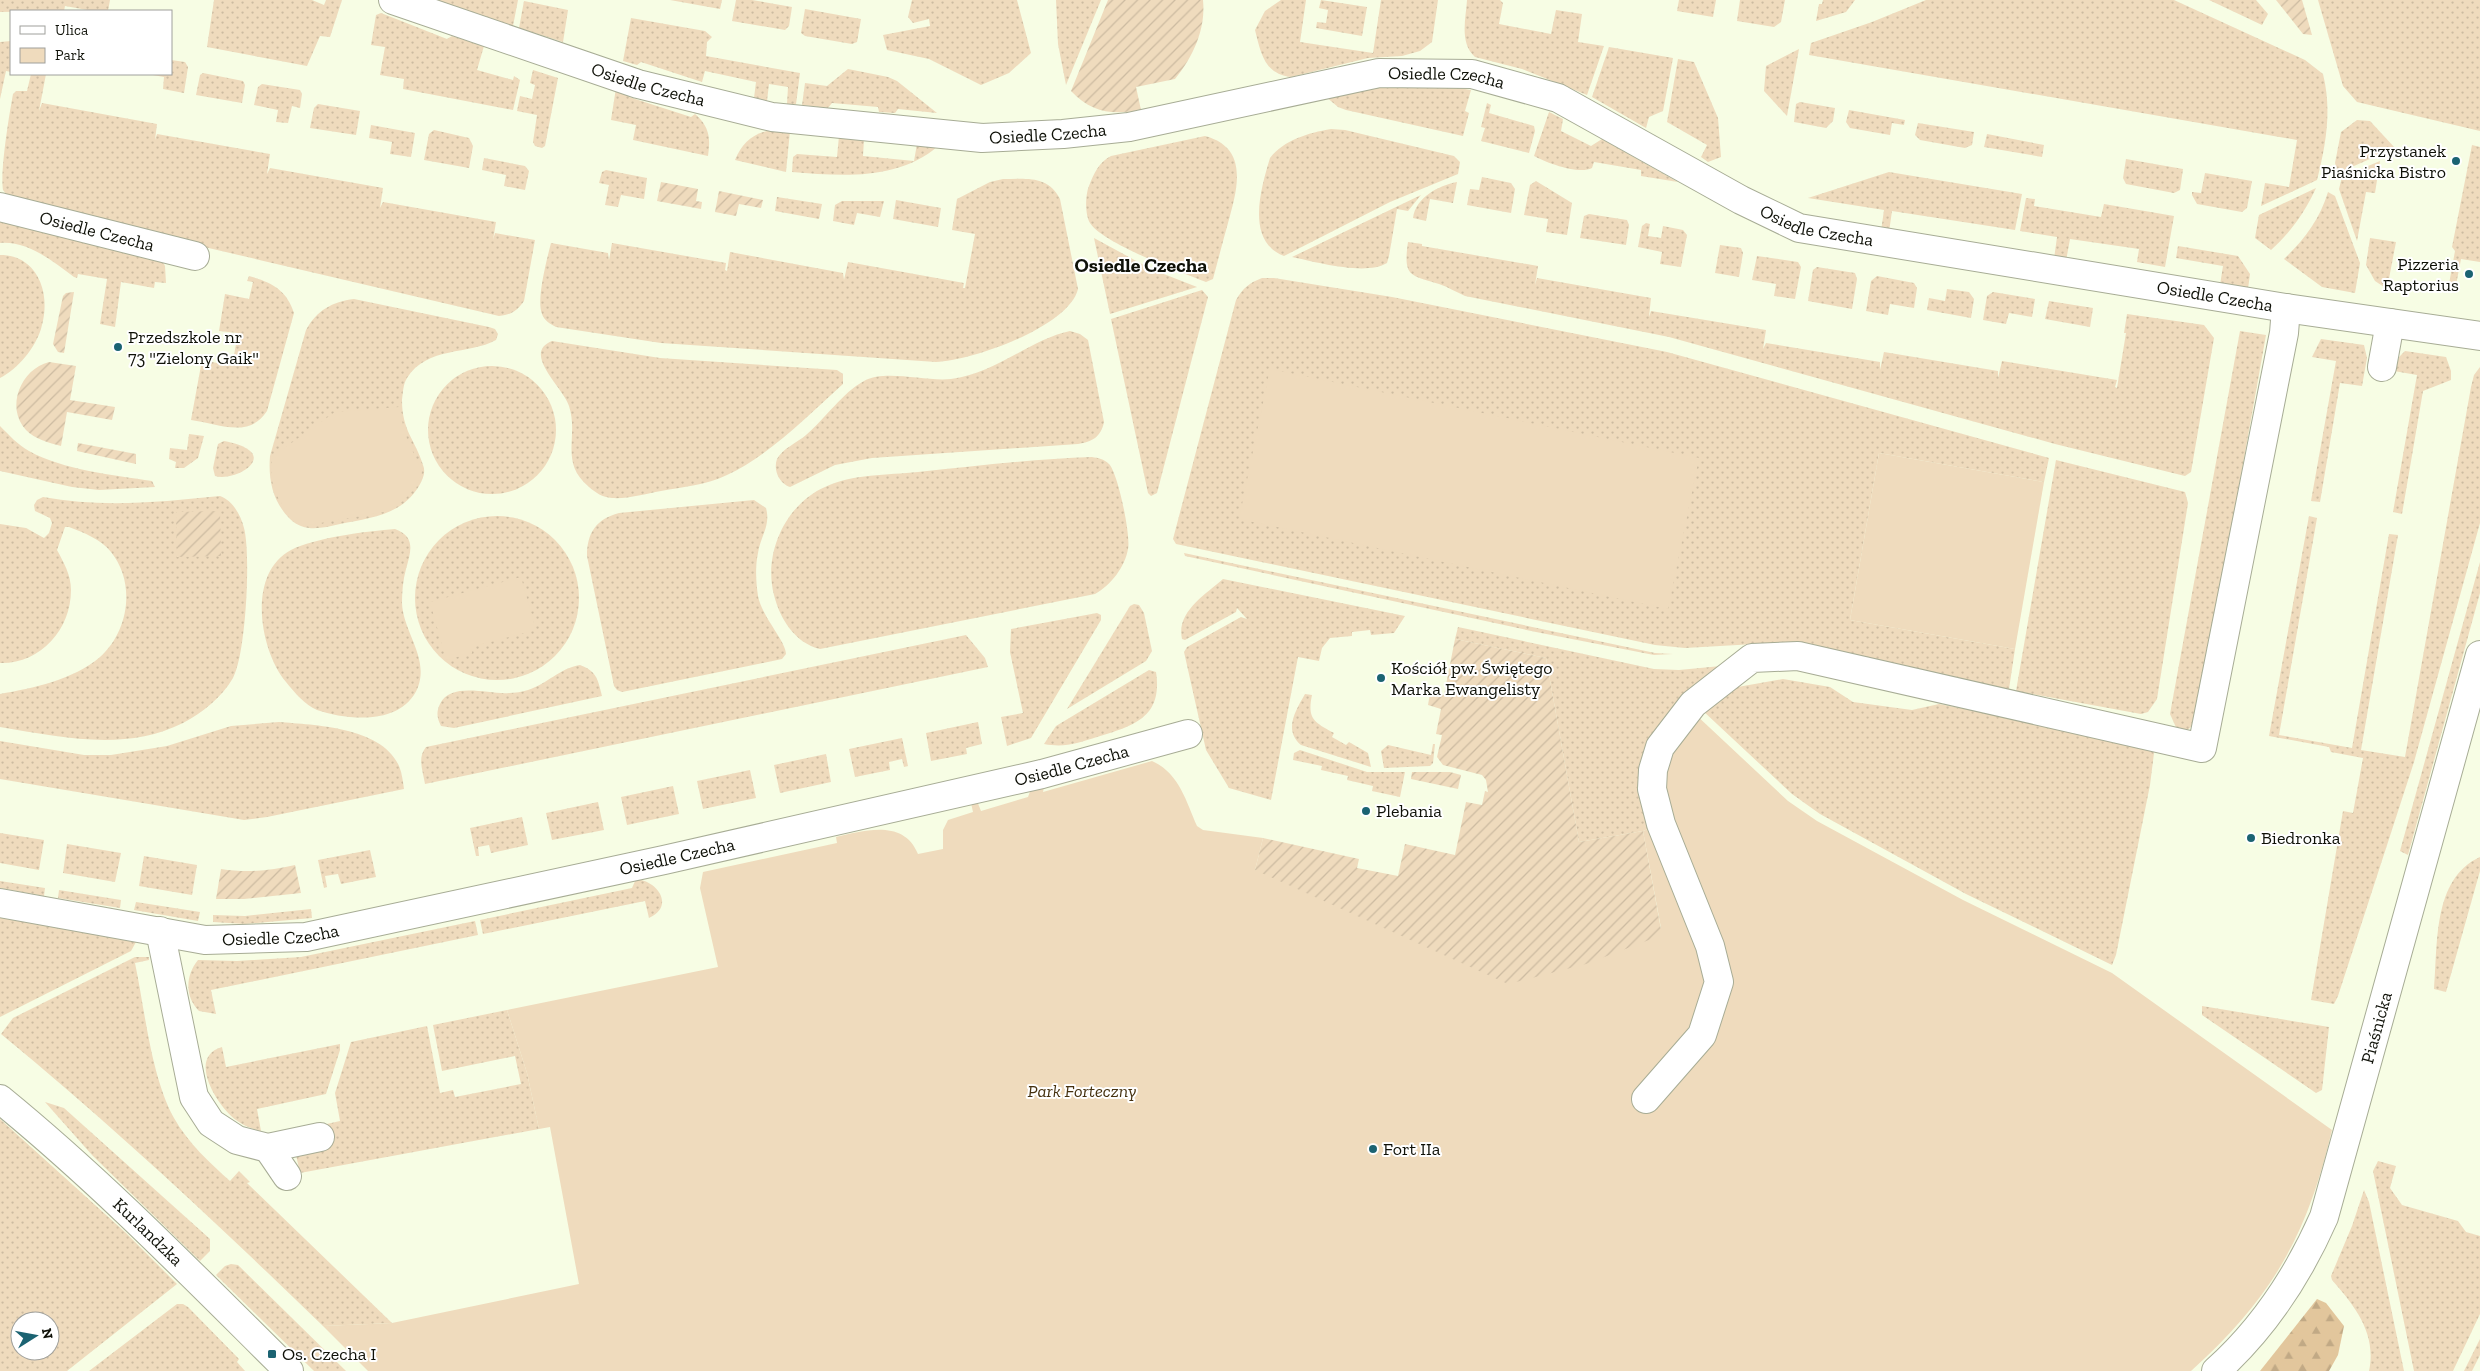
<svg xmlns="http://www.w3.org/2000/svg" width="2480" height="1371" viewBox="0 0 2480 1371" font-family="'Zilla Slab',serif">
  <defs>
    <pattern id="grass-dots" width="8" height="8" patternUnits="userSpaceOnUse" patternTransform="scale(1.25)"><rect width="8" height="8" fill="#efdbbd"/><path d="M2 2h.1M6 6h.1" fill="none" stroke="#ccbba1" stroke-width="1.8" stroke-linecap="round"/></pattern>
    <pattern id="forest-firs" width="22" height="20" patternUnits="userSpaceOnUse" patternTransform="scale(1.25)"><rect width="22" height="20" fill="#e2c69c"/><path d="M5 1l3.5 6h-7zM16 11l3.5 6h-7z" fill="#c1a985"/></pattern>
    <pattern id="garden-furrows" width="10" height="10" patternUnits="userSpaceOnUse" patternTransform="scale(1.25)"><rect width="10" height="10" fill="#efdbbd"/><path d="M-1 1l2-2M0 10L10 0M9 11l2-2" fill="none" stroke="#ccbba1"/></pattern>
  </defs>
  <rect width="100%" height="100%" fill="#f7fde4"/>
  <g fill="url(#grass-dots)" fill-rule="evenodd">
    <path d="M0,0H110L108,11H93L65,6L64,11L0,12Z"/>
    <path d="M214,0H312L324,5L326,0H342L330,37L320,36L307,66L207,47Z"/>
    <path d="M436,0H518L513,26Z"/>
    <path d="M670,0H722L720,9Z"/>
    <path d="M736,0H752L792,7L789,26L785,30L732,21Z"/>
    <path d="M912,0H1017L1031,53L1009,73L981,85L929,59L887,50L883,35L930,26L929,19L913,23L908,17Z"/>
    <path d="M1056,0H1101L1066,85L1058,44Z"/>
    <path d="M1281,0H1306L1300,42L1373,53L1381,0H1438L1432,42L1420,51L1402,56L1368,58L1291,77C1264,74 1261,53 1255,30L1265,11Z"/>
    <path d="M1321,0L1367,7L1362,36L1316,28L1317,22L1326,23L1328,10L1319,8Z"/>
    <path d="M1467,0H1500L1503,3L1499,24L1551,34L1556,10L1582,14L1578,42L1604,46L1587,95L1522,69L1475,57C1459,43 1466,18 1467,0Z"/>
    <path d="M1679,0H1716L1713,17L1677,11Z"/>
    <path d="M1740,0H1785L1781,22L1774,27L1737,21Z"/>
    <path d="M1823,0H1855L1846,12L1816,21L1819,4H1822Z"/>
    <path d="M1926,0H2174L2305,60L2323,74C2332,110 2326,145 2317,180L2261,206L2265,183L2289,187L2297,140L1809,55L1811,43L1872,22Z"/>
    <path d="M2209,0H2256L2268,14L2262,25Z"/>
    <path d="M2318,0H2480V131L2357,102L2343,86Z"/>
    <path d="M524,1L568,10L563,42L519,28Z"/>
    <path d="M805,9L861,19L857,42L852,44L805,36L801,33Z"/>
    <path d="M381,13L447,39L452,36L484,46L477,70L513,80L514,76L520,80L513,110L403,89L404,79L380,75L385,47L371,45L376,15Z"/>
    <path d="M631,18L705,31L712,37L707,42L706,56L800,73L796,104H787L788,87L769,84L767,101L754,98L756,82L705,71L702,82L641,62L637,65L623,61Z"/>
    <path d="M11,41V72L6,71L0,99V42Z"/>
    <path d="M1609,47L1673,58L1663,111L1649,117L1646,128L1592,97Z"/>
    <path d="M1799,49L1787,116L1764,91L1766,66Z"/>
    <path d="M1678,59L1694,62L1718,118L1721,157L1708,162L1701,157L1707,145L1667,122Z"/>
    <path d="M171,60L185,62L188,67L184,93L163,89L164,77L147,74H171Z"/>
    <path d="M848,69L888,77L897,81L937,113L898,109L895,113L879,112L878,107L832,103L828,108L802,105L805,83L827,86Z"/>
    <path d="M533,70L558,78L545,146L542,148L535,146L533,142L537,115L517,111L520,96L532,99L535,85L530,83Z"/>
    <path d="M203,73L243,81L245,85L242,103L196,95L200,75Z"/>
    <path d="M31,74H46L39,111L42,103L157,124L155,140L157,134L270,154L267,174L270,168L383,188L380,208L383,202L496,222L493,240L495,233L535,240L524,301C517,311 511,315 499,316L25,205C18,201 8,198 3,190C0,171 9,116 13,94L16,91H27Z"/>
    <path d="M262,84L300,90L302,94L300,108L292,106L288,123L276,122L278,110L254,105L258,87Z"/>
    <path d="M1380,84H1436L1471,90L1465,111L1469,113L1463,136L1346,110L1338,107L1325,96Z"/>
    <path d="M616,88L628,92L629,97L691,117L695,114C709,126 711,138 708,156L633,140L636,125L611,120Z"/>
    <path d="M1800,102L1835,108L1833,121L1826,128L1794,122L1796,104Z"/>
    <path d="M1487,103L1491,105L1489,113L1534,126L1535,131L1529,153L1481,141L1485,128L1481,127Z"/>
    <path d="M318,104L360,111L356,135L310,128L314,108Z"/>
    <path d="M1849,110L1905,120L1904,125L1892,123L1890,135L1850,128L1846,122Z"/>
    <path d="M1549,112L1563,119L1561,131L1591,146L1602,139L1678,182L1641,176V170L1594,162L1592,168C1579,175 1547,163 1534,156Z"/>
    <path d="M2357,120L2370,121L2395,148L2338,173L2335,163L2341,132Z"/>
    <path d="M1918,123L1974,132L1972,145L1965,148L1920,140L1915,135Z"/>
    <path d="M371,125L415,133L411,157L390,154L392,142L369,138Z"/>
    <path d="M1331,129L1345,130L1454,156L1460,162L1458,174L1390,202L1284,256C1245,241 1261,188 1270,158C1284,140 1308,133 1331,129Z"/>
    <path d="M434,130L469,138L473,146L469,168L424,160L429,134Z"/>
    <path d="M772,130L790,131L786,172L735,160C742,143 753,133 772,130Z"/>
    <path d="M1987,134L2044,145L2042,157L1984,147Z"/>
    <path d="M839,136L864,139L863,156L914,161L917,144L938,146C898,181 841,176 792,172L793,157L797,154L837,157Z"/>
    <path d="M1205,136C1250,148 1237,190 1228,223C1223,241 1218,260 1213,279L1206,282C1183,273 1102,243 1090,223C1085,215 1085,195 1089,186C1094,173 1099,162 1111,156Z"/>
    <path d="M2472,145L2480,147V262L2461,259L2456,285L2449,284L2455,251L2452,247Z"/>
    <path d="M484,158L525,166L529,171L525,190L504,186L506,175L482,170Z"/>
    <path d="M2126,159L2183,169L2180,190L2174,193L2126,184L2123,178Z"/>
    <path d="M2380,161L2375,193L2366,192L2357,241L2339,189L2342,177Z"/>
    <path d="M606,170L647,178L644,199L621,195L618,207L605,205L609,185L599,183L602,172Z"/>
    <path d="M1889,172L2022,194L2015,230L1892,211L1889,232L1881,231L1884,210L1808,198Z"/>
    <path d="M2205,173L2252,181L2247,208L2242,212L2197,204L2192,195V192L2201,193Z"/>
    <path d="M1482,177L1511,183L1515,189L1511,213L1467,205L1470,189L1479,190Z"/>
    <path d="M1003,179C1026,179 1048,175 1060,199L1078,289C1069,327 971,361 936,362L661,343L556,327C550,324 544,320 542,314C536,300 547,259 551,243L608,253L609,260L612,243L726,263L725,270L727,271L730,252L843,273L844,280L848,262L964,283L963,288H965L975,234L952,230L957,199L990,182Z"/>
    <path d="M1536,181L1572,203L1567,235L1546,232L1548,219L1524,215L1530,185Z"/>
    <path d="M1457,182L1453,203L1430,199L1426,221L1413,218C1416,197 1438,186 1457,182Z"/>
    <path d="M2316,188C2305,212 2291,232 2271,250L2255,238L2259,215Z"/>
    <path d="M2328,192L2335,196L2360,263L2355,293L2322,287L2284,259C2304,240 2320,219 2328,192Z"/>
    <path d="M1421,195L1408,211L1397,209L1389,256L1387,263C1366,276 1316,262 1292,257Z"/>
    <path d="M777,197L822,204L819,219L775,211Z"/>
    <path d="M2026,198L2035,199L2034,206L2101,217L2104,204L2174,216L2165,267L2137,262L2139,249L2070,239L2066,261L2054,259L2057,237L2020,231Z"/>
    <path d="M896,200L941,208L938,227L893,219Z"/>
    <path d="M842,201H884L880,217L857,213L854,225L833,221L835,205Z"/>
    <path d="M1589,214L1627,220L1629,225L1626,245L1580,238L1584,216Z"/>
    <path d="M0,222L27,224L161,258L165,266L166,283L155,282L154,288L121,282L115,327L100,324L107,279L78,274L77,278L74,277C52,261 29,241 0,243Z"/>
    <path d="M1646,223L1650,224L1648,236L1661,238L1663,226L1683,230L1687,235L1681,267L1660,264L1662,252L1638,247L1642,226Z"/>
    <path d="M1094,238L1151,269L1197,287L1110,314Z"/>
    <path d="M2370,238L2396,242L2387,289L2375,281L2366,265Z"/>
    <path d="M1408,242L1422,244V246L1538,266L1535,285L1537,278L1651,298L1649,317L1651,311L1766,330L1763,349L1766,343L1880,362V370L1884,352L1998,371V378L2002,361L2117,380L2115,387L2117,388L2126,333H2124L2127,314L2204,325L2214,338L2191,472L2185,476L2055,444L1669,337L1465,296C1456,292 1448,287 1439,284C1410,275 1403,277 1408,242Z"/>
    <path d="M1720,245L1741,248L1743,253L1739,277L1715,273Z"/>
    <path d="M2178,246L2238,256L2250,274L2248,289L2220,285L2223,266L2176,258Z"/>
    <path d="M0,255C39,255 52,296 41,329C35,348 18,369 0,378Z"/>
    <path d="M1757,256L1798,262L1801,267L1795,299L1774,296L1776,284L1752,280Z"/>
    <path d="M1817,267L1855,273L1857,279L1852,309L1808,301L1813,270Z"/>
    <path d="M249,276C271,282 287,290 294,313L267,411C249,439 219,424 191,420L202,360L232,366L238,333L219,331L225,294L249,299L253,282L247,281Z"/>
    <path d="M1877,276L1914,283L1917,288L1914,308L1890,304L1888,315L1866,311L1871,281Z"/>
    <path d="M1262,278H1274L1392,297L1667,352L2049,458L2044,482L1879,453L1850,620L2015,649L2009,689L1755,644L1685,648L1655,645L1176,544L1173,539L1236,300C1243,288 1249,283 1262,278Z"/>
    <path d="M1947,289L1969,292L1974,299L1971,318L1927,310L1929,298L1945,301Z"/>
    <path d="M1202,290L1208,297L1157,493L1151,496L1148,493L1111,319Z"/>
    <path d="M1993,292L2035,299L2032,317L2009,313L2006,324L1983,320L1987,296Z"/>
    <path d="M354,299L489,327L495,329L498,334L496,340C469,355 427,346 407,378C403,384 403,393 402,400C402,431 415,439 423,465C426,472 423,479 419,486C402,515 370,518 340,524C322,528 305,533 290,519C273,502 268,480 270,456L306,330C317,310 332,302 354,299Z"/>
    <path d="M2049,301L2093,308L2090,327L2045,319Z"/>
    <path d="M1070,331L1080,334L1088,340L1104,422C1101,437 1092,442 1078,444L872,458L835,465L790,487C779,483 773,470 777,459C782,449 798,442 806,435C826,418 842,393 864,381C886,369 926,382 951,379C995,374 1031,339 1070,331Z"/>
    <path d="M2240,331L2266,335L2199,711C2195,722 2191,731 2179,734L2170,714Z"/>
    <path d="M2321,339L2364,345L2367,358L2362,386L2340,383L2320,502L2311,501L2336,361L2312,357Z"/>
    <path d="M552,341L660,358L837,370L843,374V384C810,414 767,457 727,475C706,485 683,487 661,491C645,494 628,499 612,498C602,497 596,493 589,487C559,462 579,437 569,406C564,388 521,353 552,341Z"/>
    <path d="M2405,351L2446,357L2451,371V380L2423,391L2402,514L2393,512L2417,375L2394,371L2399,357Z"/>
    <circle cx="492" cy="430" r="64"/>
    <path d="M2480,367V523L2414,762L2338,996L2334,1004L2311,1000L2343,811L2353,813L2363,758L2331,752L2329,747L2269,736L2309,516L2317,518L2279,735L2352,748L2389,534L2398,535L2361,750L2405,757L2471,387L2474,375Z"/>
    <path d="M0,426C9,435 18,445 29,451C63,470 114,475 152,481L155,487L99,490L72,487L0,471Z"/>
    <path d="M189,434L204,436L198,458L184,468H175L176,462L169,459L170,448L187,450Z"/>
    <path d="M224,441C286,453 235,483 215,476L213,468L218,444Z"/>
    <path d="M1092,457C1098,458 1104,459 1109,464C1118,473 1131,536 1128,549C1125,567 1111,585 1095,594L820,649C795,643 780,619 774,595C763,553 786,504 825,487C852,474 888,475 918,472C976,466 1034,459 1092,457Z"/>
    <path d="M2056,460L2185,492L2188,503L2157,699L2148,712L2141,714L2016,691Z"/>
    <path d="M220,496C232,500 241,515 244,528C251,554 246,654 233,678C222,697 202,713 183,723C125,752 61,737 0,727V694C33,688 73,680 100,657C129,631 136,583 111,552C101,539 84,533 69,527H65L57,550C64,563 71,575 71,590C71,630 40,664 0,663V524L26,528L44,538L49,533L52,523L50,518L35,511L34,505L37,500L43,497C102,508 161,502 220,496Z"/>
    <path d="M754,500L766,508C771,526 760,537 758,553C755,567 756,582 758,596C762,617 786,641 786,654L782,659L622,692L617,690L614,686L587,556C587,533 596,519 619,513Z"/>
    <circle cx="497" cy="598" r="82"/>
    <path d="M395,529C416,537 411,551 406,569C403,580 402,591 402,603C403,632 429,657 418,687C403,725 349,721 317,710C305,705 295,693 286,682C260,651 246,574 291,550C314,538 368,531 395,529Z"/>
    <path d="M1184,553L1655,653L1673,654L1654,655L1536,632L1185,556Z"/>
    <path d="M2480,562V593L2408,855L2400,851Z"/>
    <path d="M1223,579L1405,616L1394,633L1371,635L1370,630L1352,632V636L1330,638L1322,648L1319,661L1298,657L1271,800L1229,788L1206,750L1184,652L1187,647L1241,617L1247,619L1237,608L1236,612L1185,640L1182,639C1176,612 1205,595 1223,579Z"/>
    <path d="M1134,604L1139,605L1144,613L1152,651L1146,661L1067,709L1130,606Z"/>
    <path d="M1097,613L1101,615V620L1031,738L1007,746L1001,717L1023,713L1010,652L1011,629Z"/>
    <path d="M1458,627L1654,669L1679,670L1721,666L1654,827L1643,831L1579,842L1546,658L1455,639Z"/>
    <path d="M966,635L985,658L988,667L425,784C423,771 417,758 426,747Z"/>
    <path d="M580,665C597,671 598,680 602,696L454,728L441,726C437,718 436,712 440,704C451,681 490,695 509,693C515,693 522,692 528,690C547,684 560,668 580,665Z"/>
    <path d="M1149,670L1156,672C1163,718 1133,726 1097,737C1077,743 1065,748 1044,744L1056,726Z"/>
    <path d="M1783,679L1830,687L1853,702L1912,710L1939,704L2149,745L2154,753L2150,785L2116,955L2112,965L1966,894L1820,814L1792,794L1702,710L1732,688Z"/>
    <path d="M1305,694L1312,695C1307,719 1314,722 1334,733L1332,737L1346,745L1349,742L1368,753L1371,767L1301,745C1283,730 1296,710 1305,694Z"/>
    <path d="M279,722C315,725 382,727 399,766C402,773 403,782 404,789L267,817L244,820L0,779V741L84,755H111L167,746L231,726Z"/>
    <path d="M978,722L982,744L966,748L967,754L931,761L926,733Z"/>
    <path d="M902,738L908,766L904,767L902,759L889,762L890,770L855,777L849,749Z"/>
    <path d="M1433,744H1435L1433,763L1430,766L1384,768L1381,751L1388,745L1431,755Z"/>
    <path d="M1300,750L1367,772H1405L1400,797L1372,791L1373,786L1347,780L1348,776L1321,770L1322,766L1293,760L1294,753Z"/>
    <path d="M826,754L831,782L780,793L774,765Z"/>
    <path d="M750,770L756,798L703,809L697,781Z"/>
    <path d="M673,786L679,814L627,825L621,797Z"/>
    <path d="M598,802L604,830L552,840L546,813Z"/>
    <path d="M522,817L528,845L491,853L489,845L478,847L479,856H476L470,828Z"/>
    <path d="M0,833L44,840L39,870L0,863Z"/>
    <path d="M67,844L121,853L115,882L63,873Z"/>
    <path d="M370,850L376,877L341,884L338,874L325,876L327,887L324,888L318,860Z"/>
    <path d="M144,856L197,865L192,895L139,886Z"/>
    <path d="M2480,857V871L2446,992L2434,989C2438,945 2432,879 2480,857Z"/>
    <path d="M636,879C658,881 675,906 649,918L645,901L483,934L480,920L632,888Z"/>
    <path d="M0,881L45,888L44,896L0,888Z"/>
    <path d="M59,890L121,900L120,908L58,898Z"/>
    <path d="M136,902L200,912L198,921L134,910Z"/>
    <path d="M311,909L312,918L245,924L213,922V915L245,916Z"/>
    <path d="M0,917L127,938L136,942L131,951L0,1017Z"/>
    <path d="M475,921L478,935L211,990L216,1014L199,1011C185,997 185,976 198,960L237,961L301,957Z"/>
    <path d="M135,957H149V960L135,963C145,1011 151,1076 174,1118C188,1143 210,1163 230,1181L239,1171L250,1182L247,1183L392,1323L323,1326C219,1225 113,1126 1,1034L13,1018Z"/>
    <path d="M2202,1006L2329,1027L2322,1090L2316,1093L2202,1015Z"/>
    <path d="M507,1010L527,1073L539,1129L300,1173L296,1155L318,1126L340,1121L335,1093L351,1042L427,1026L440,1093L453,1090L455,1097L521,1084L515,1056L442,1071L433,1025Z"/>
    <path d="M340,1044V1050L326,1094L257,1109L261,1131C252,1129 244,1126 236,1120C218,1107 186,1057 222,1047L226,1067Z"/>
    <path d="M45,1102L64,1108L210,1239V1251L200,1261L92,1155Z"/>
    <path d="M0,1119L126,1233L177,1284L67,1371H0ZM20,1321H50V1351H20Z"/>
    <path d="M2378,1161L2396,1166L2390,1188L2402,1205L2458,1221L2466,1232L2480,1236V1314L2453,1371H2414L2373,1171Z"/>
    <path d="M2364,1190L2369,1202L2404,1371H2369C2377,1334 2355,1306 2332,1280L2331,1276L2352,1226Z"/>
    <path d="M231,1264L238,1265L346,1371H314L216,1275L225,1266Z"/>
    <path d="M177,1304H183L188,1307L239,1359L237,1362L245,1371H89Z"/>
    <path d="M2480,1339V1355L2472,1371H2464Z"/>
  </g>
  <path fill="url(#forest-firs)" d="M2317,1299L2326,1303L2344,1326L2338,1355L2329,1371H2260Z"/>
  <g fill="#efdbbd">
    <path d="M1270,369L1699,458L1668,609L1239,519Z"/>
    <path d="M399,407L405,434L422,472C415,491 404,504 384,512L303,526C281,510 266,485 273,456L335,412Z"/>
    <path d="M1879,453L2044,482L2015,649L1850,620Z"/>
    <path d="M521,577L536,630L471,647L472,653L446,660L430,602Z"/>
    <path d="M1694,713L1788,801L1817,821L1963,900L2112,973L2332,1130C2307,1236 2272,1298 2191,1371H368L323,1326L392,1323L579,1284L550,1127L539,1129L527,1073L507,1010L718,967L700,888L703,872L837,843L836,837C865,830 904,819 918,854L943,849V830L948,820L973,812L971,803L977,801L981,811L1028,797L1032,786L1045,782L1043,792L1152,761C1179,773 1186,801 1197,826L1203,830L1263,838L1255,870L1661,928L1643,831L1667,822L1662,771Z"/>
  </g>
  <g fill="url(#garden-furrows)">
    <path d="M1108,0H1203C1206,29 1193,57 1175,79L1136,87L1141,110C1112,115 1092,113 1071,91Z"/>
    <path d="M2276,0H2302L2312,35L2303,34Z"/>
    <path d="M661,182L698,189L696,201L702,202L701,209L657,201Z"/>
    <path d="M719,191L763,200L761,208L739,204L736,216L715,212Z"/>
    <path d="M74,292L64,353L58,352L53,344L63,296L66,293Z"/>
    <path d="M49,362L76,366L70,400L115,407L112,420L67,412L61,446C49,443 35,439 26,430C5,407 21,369 49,362Z"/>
    <path d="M78,443L136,454V464L77,451Z"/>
    <path d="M220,511L221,556L177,557L176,512Z"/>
    <path d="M1455,639L1546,658L1579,842L1643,831L1662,935L1586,964L1508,984L1255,870L1263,838L1359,859L1357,868L1398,876L1405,844L1455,855L1466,802L1482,805L1485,791L1488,792L1486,780L1482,775L1443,765L1437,757L1442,735L1436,734L1441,709L1428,705L1430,693L1444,695Z"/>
    <path d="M1412,772H1450L1461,775L1458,789L1411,779Z"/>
    <path d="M295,865L301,893L244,899H216L221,869C247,873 269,871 295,865Z"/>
  </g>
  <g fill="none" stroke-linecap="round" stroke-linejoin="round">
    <g stroke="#a7ac95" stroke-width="30">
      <g id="street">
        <path id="s1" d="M393,0L638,84L772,117L982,138L1063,134L1129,127L1379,73L1472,74L1558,98L1741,200L1799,228L2286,308L2480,336"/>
        <path id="s2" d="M0,207L195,256"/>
        <path d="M2382,367L2390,323"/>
        <path id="s3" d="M0,903L205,940L306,937L664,860L1042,774L1188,734"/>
        <path d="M160,931L194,1097L211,1123L237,1140L268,1148L320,1137"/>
        <path id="s4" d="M0,1099C103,1183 195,1278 289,1371"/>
        <path d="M1646,1099L1702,1035L1719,982L1710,946L1661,824L1652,789L1653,770L1660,747L1693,704L1752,658L1798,656L2202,748L2284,333L2286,308"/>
        <path d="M268,1148L287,1176"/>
        <path id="s5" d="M2216,1371C2264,1328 2298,1276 2324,1217L2480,655"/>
      </g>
    </g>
    <use href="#street" stroke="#fff" stroke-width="28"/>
  </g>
  <g fill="#1b6372" stroke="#fff" stroke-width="2">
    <circle cx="2456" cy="161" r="5"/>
    <circle cx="2469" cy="274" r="5"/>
    <circle cx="118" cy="347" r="5"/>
    <circle cx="1381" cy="678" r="5"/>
    <circle cx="1366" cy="811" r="5"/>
    <circle cx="2251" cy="838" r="5"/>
    <circle cx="1373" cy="1149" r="5"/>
    <rect x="267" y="1349" width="10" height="10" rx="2.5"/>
  </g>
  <g text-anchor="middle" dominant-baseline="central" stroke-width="4" stroke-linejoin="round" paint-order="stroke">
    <g font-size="18" fill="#0f1108" stroke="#fff">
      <text stroke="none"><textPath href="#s1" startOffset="1079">Osiedle Czecha</textPath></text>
      <text stroke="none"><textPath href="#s1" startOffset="269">Osiedle Czecha</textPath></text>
      <text stroke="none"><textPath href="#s1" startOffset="674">Osiedle Czecha</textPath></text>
      <text stroke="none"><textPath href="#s1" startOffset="1484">Osiedle Czecha</textPath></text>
      <text stroke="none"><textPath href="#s2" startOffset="100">Osiedle Czecha</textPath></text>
      <text stroke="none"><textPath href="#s1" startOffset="1889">Osiedle Czecha</textPath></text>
      <text stroke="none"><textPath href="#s3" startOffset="1094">Osiedle Czecha</textPath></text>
      <text stroke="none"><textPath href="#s3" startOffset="689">Osiedle Czecha</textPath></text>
      <text stroke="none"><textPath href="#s3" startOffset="284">Osiedle Czecha</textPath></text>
      <text stroke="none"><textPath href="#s5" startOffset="386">Piaśnicka</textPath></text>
      <text stroke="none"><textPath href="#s4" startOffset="199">Kurlandzka</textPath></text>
    </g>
    <g font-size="18" fill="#0f1108" stroke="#fff" text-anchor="start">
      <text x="2446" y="151" text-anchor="end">Przystanek<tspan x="2446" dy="21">Piaśnicka Bistro</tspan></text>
      <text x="2459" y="264" text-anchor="end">Pizzeria<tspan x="2459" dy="21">Raptorius</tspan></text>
      <text x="128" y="337">Przedszkole nr<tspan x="128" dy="21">73 "Zielony Gaik"</tspan></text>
      <text x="1391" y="668">Kościół pw. Świętego<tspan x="1391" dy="21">Marka Ewangelisty</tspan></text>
      <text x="1376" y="811">Plebania</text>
      <text x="2261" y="838">Biedronka</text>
      <text x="1383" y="1149">Fort IIa</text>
      <text x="282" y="1354">Os. Czecha I</text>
    </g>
    <g font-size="18" font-style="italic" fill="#45310f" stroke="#fff">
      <text x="1082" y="1091">Park Forteczny</text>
    </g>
    <g font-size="20" font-weight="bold" fill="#0f1108" stroke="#fff">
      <text x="1141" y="265">Osiedle Czecha</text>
    </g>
  </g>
  <rect x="10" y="10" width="162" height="65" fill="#ffffff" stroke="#9fa09c"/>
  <rect x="20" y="26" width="25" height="8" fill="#ffffff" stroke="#9fa09c"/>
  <text x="55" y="35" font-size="15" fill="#0f1108">Ulica</text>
  <rect x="20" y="48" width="25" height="15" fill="#efdbbd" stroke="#9fa09c"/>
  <text x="55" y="60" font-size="15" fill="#0f1108">Park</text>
  <g transform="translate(35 1336) rotate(79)"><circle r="24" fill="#ffffff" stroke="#9fa09c"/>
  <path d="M0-4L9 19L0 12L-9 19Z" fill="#1b6372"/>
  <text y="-8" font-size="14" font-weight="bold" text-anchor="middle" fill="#0f1108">N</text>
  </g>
</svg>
